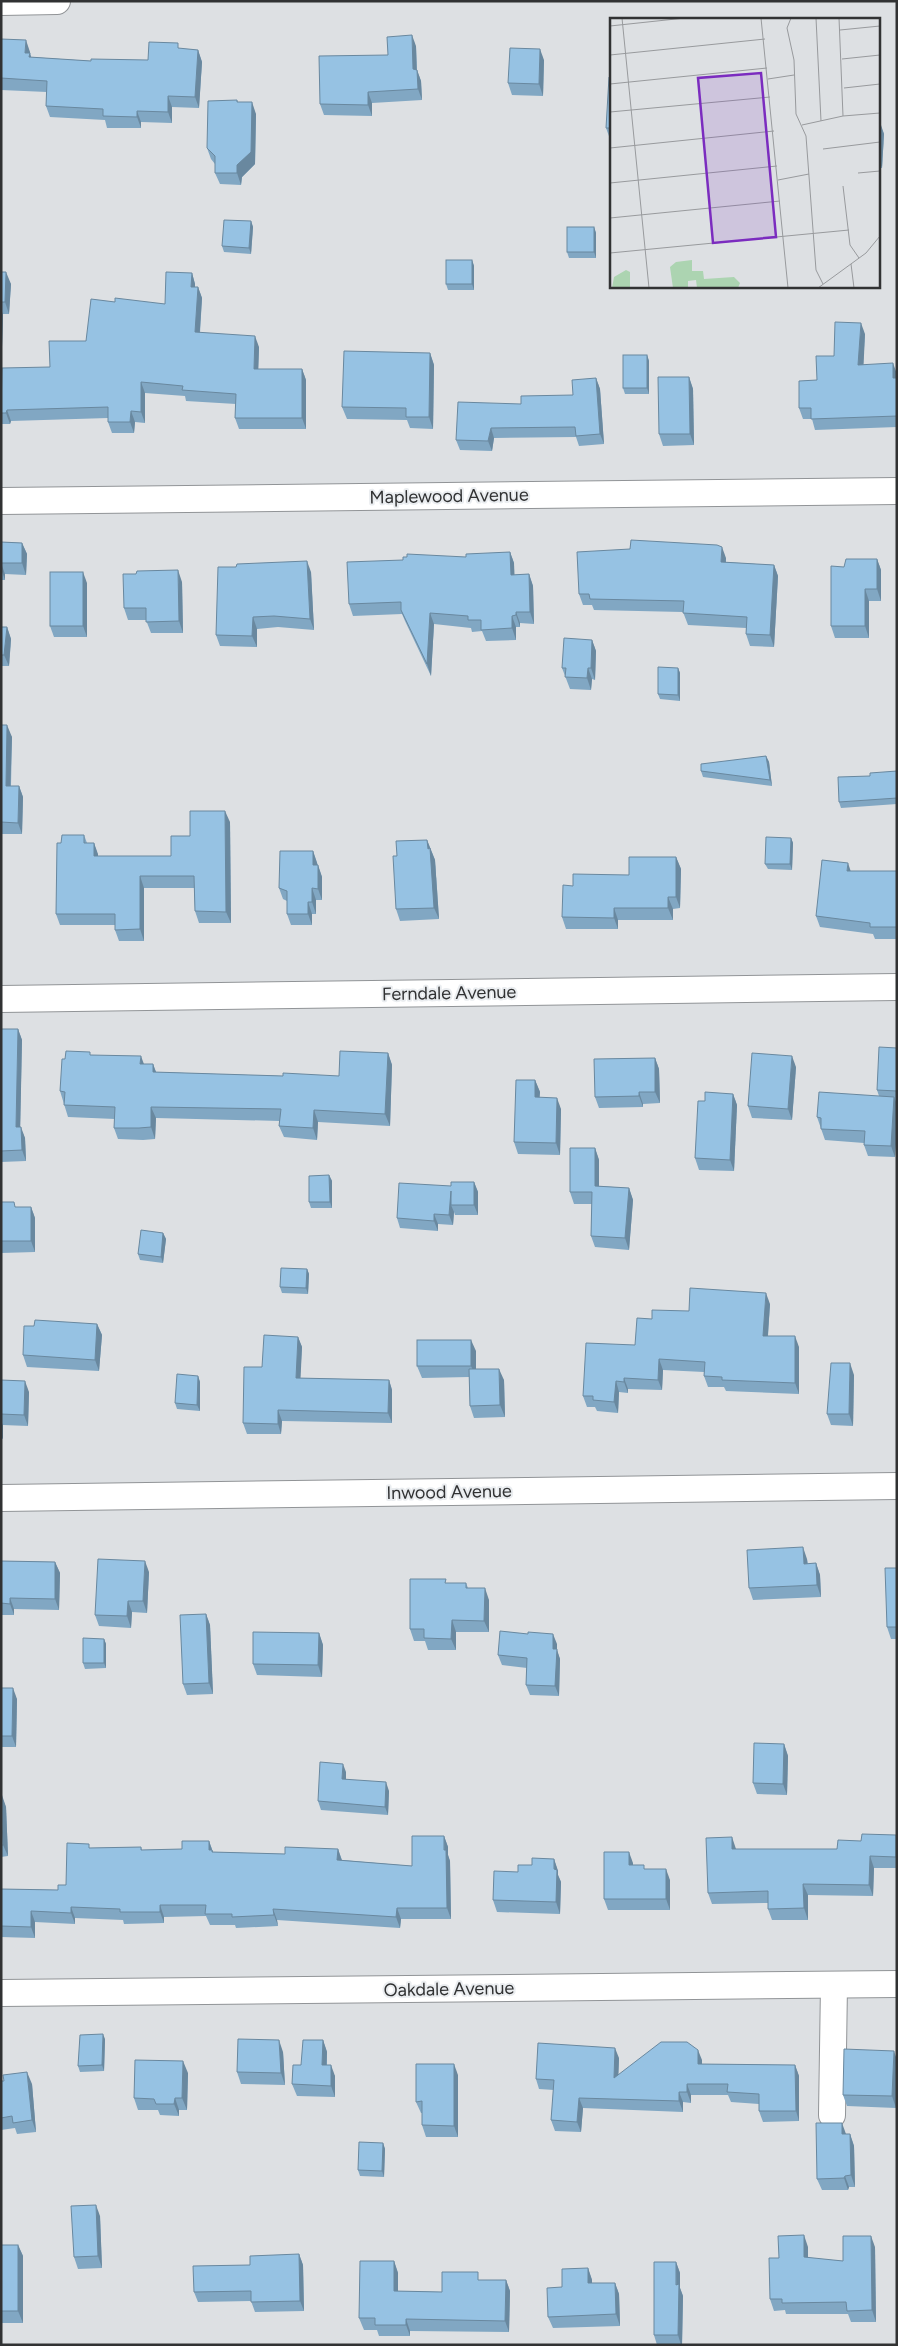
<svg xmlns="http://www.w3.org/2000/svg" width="898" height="2346" viewBox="0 0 898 2346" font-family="Figtree,sans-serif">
  <rect width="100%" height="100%" fill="#dde0e3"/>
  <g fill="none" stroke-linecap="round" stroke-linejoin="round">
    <g stroke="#919497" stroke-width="28">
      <g id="minor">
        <path d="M1,2L57,1"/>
        <path d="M1,501L897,491"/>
        <path d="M1,999L897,987"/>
        <path d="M1,1498L897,1486"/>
        <path d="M1,1993L897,1984"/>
        <path d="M832,2115L834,1985"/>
      </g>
    </g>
    <use href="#minor" stroke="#fff" stroke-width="26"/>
  </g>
  <g fill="#81a7c3">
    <path d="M1,39L30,52L31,57L91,61L148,60L180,49L198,50L202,62L199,108L172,107V123L141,122V128H107L105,120L50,117L46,106L47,92L1,90Z"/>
    <path d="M416,46L417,70L421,81L422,100L372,103V116L324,115L320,104L388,55Z"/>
    <path d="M544,60L543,96L512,95L508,83Z"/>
    <path d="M612,77V139H610L606,128Z"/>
    <path d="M237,100L238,102L256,114L255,164L242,177L241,185L220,184L215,173V164L211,159L207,148Z"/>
    <path d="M879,122L884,134L882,168H879Z"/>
    <path d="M251,221L253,227L251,254L224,252L222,246Z"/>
    <path d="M594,227L596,233V258H569L567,252Z"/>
    <path d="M472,260L474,266V290H448L446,284Z"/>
    <path d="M1,272L11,284L9,314H3L2,347Z"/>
    <path d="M192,273L195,284V287H198L202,298L200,333L259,347L258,369H302L306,380V429H239L235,418L236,404L186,401L185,396L145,393V423L135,422L134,433H112L108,422V418L11,421L10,424H1V376L50,367L86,341L115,302L165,304Z"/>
    <path d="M865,334L863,365L897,374V427L815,430L812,419H803L799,408L834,356Z"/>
    <path d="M430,353L434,365L433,429L410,428L407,420L347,419L342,407Z"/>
    <path d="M647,355L649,361V394H625L623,388Z"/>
    <path d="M689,377L693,389L694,445L663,446L659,434Z"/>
    <path d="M596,378L600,389L604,444L579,446L576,437L494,438L492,451L460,450L456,440L521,404L573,395Z"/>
    <path d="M1,542L22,543L27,554L26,575L5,574V580H1Z"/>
    <path d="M510,552L514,563V575L529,574L533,586L534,624L520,623V627H516V640L486,641L482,631L472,632L471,628L434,624L431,676L405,621L402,614L353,616L349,604L403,560L466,557Z"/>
    <path d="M726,558V562L774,565L778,576L774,647L750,646L746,634V628L688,625L683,612L594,610L592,605H583L579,594Z"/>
    <path d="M877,559L881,570V601H869V638H835L831,626L844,567Z"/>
    <path d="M236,567L311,572L314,630L278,627L257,629V647L220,646L216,635Z"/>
    <path d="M182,582L183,633H151L146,620H128L124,608Z"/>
    <path d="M87,583V637H54L50,626Z"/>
    <path d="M1,627H7L11,639L9,666H1Z"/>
    <path d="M592,640L596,651L595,680L592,679L591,690L570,689L562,668Z"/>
    <path d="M678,668L680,673V701L660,699L658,694Z"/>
    <path d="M1,725L12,737L11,786H19L23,797L22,834H2L1,861Z"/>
    <path d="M766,756L769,762L772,786L703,777L701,771Z"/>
    <path d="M897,771V804L841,808L839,802L870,776Z"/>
    <path d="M230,822L231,923H199L195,911L194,888H144V941H119L115,930V925H60L56,914L61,843L84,835L87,843H94L98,856H171L190,836Z"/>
    <path d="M791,838L793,843L792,870L768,869L765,864Z"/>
    <path d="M427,840L435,860L439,919L400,921L396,909L397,856Z"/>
    <path d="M313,851L322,877V900H316V914H312V925H291L287,914V901L283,899L279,888Z"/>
    <path d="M676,857L681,869L680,908L673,909V920H618V929H566L562,917L573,886L629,875Z"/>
    <path d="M851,871H897V939H875L873,934L820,927L816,916Z"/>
    <path d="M1,1029H18L22,1040L20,1127L25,1138L26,1161L1,1162Z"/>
    <path d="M897,1048V1102H896L897,1104L895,1157L868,1156L864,1145V1143L825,1140L817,1117L879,1096L877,1090Z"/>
    <path d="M388,1053L392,1065L390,1126L318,1122L317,1140L284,1137L279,1126L280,1121L156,1118L155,1139L143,1140L118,1139L114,1128L115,1119L68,1117L60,1091L65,1059L91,1055L143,1064H153L156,1072L283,1076H339Z"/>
    <path d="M655,1058L659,1069L660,1103L643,1104V1107L599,1108L595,1097Z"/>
    <path d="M796,1067L792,1120L752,1118L748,1106Z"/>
    <path d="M535,1080L540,1092L539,1097L561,1109L560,1155L518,1154L514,1142Z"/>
    <path d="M733,1094L737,1105L734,1171L699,1170L695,1158L705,1101Z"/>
    <path d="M595,1148L599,1160V1186L629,1188L633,1200L629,1250L595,1247L591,1236L592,1204H574L570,1192Z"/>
    <path d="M329,1175L332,1181V1208H311L309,1202Z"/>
    <path d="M474,1182L478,1192V1215H455L454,1212L453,1225L438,1224V1231L400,1228L397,1218L451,1186Z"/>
    <path d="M1,1202L16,1207H31L35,1218V1252L1,1253Z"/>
    <path d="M163,1233L166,1239L163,1263L140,1260L138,1254Z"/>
    <path d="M307,1269L309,1274L308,1294L282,1293L280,1287Z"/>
    <path d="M770,1304L768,1336L799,1347V1394L726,1391L724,1387H708L704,1376V1372L663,1370L662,1390L628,1389V1393L619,1392L618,1413L597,1411L595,1407H587L583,1396L635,1345L652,1319L689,1311Z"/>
    <path d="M97,1324L102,1335L99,1371L27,1367L23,1355Z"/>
    <path d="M298,1337L302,1347L300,1378L389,1380L392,1390V1423L282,1421L281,1434H247L243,1423L262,1367Z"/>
    <path d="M476,1351V1369L504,1380L505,1417L474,1418L470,1406L469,1377L422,1378L417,1366Z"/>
    <path d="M854,1375L853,1426L831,1425L827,1414Z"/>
    <path d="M198,1376L200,1382V1411L177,1409L175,1403Z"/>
    <path d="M1,1380L29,1392L28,1426L3,1425V1439L1,1438Z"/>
    <path d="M807,1559L808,1564L816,1563L820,1575L821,1597L753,1600L749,1588Z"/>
    <path d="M1,1561L55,1562L60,1573L59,1610L14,1609V1615H1Z"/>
    <path d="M897,1568V1639H891L887,1627Z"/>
    <path d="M149,1572L147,1613L132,1612L131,1628L99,1626L95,1615Z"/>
    <path d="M447,1583H466L468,1588L489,1600V1632H456V1650H428L425,1641H414L410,1629Z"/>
    <path d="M206,1614L210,1625L213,1694L187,1695L183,1684Z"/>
    <path d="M319,1633L323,1645L322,1677L257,1675L253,1664Z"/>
    <path d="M104,1639L106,1644V1668L85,1669L83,1663Z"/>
    <path d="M557,1644V1650L560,1659L559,1696L530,1695L526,1685L527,1668L502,1665L498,1655Z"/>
    <path d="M1,1688L17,1699L16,1747H1Z"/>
    <path d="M784,1744L788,1756L787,1795L757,1794L753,1783Z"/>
    <path d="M346,1772V1779L389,1791L388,1815L321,1810L318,1801Z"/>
    <path d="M1,1795L6,1807L8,1856L1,1857Z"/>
    <path d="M444,1836L448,1847V1855L450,1861L451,1919H401L400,1928L277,1920L278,1926L236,1928L235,1925H210L206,1916L164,1917V1923L124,1924L123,1920L75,1918V1924L35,1922V1938L1,1937V1889L58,1890L66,1885L90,1848L141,1847L142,1850L182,1849L209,1841L213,1852L285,1854L338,1849L342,1860L412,1866Z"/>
    <path d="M897,1836V1868H874L873,1896L808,1895V1920H772L768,1909V1903L712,1904L708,1893L736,1849H837L861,1841Z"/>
    <path d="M554,1859L558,1871V1875L561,1882L560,1914L497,1912L493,1900L518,1872L532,1865Z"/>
    <path d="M633,1863V1865L645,1869L670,1880V1910H608L604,1899Z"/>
    <path d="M105,2039L104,2071L80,2072L78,2066Z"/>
    <path d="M323,2040L327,2052V2065L335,2076V2097L297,2096L292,2084L301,2065Z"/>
    <path d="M283,2052L285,2085L241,2084L237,2072Z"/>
    <path d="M619,2058L618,2075L702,2060V2064L795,2065L799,2076V2121L763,2122L759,2111V2104L731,2102L728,2095H691V2103L683,2102V2112L583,2108L581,2132L555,2131L551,2120L554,2090L539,2089L536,2079Z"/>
    <path d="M897,2060L896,2108L847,2106L843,2095Z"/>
    <path d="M188,2073L187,2110H179V2116L160,2115L158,2110H138L134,2098Z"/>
    <path d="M458,2075V2137H426L422,2125V2113H421L416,2102Z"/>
    <path d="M1,2081L32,2084L36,2132L17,2134L15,2128L1,2130Z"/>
    <path d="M846,2134H850L854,2146L855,2187H849L848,2190H822L817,2179Z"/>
    <path d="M383,2143L385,2149L384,2177L360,2176L358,2170Z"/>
    <path d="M100,2216L102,2268L78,2269L74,2257Z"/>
    <path d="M1,2245H18L23,2256V2323H1Z"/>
    <path d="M808,2247V2258L843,2261L875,2247L876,2322H851L848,2314H786L785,2310L774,2311L770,2299L779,2258Z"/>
    <path d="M299,2254L303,2265L304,2311L255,2312L251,2301L198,2302L194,2292L250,2265Z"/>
    <path d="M394,2261L398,2273V2291L442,2292L481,2280H506L510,2291L509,2332L410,2331V2336H379L377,2330H364L359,2318Z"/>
    <path d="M676,2262L680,2273V2288L683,2296L682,2345H657L654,2335Z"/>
    <path d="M588,2268L592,2280V2283H615L619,2294L620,2326L553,2328L548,2317L562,2287Z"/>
  </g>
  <g fill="#69889f">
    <path d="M412,35L416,46L417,80L413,69Z"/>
    <path d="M26,40L30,52V54L34,64L25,53Z"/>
    <path d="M540,49L544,60L543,96L539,84Z"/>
    <path d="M198,50L202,62L199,108L195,97Z"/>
    <path d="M417,70L421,81L422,100L418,89Z"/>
    <path d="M368,92L372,103V116L368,105Z"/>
    <path d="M168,96L172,107V123L168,112Z"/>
    <path d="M252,102L256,114L255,164L242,177L241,185L237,173V165Z"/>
    <path d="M137,111L141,122V128L137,117Z"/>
    <path d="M880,122L884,134L882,168L879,160Z"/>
    <path d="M251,221L253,227L251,254L249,248Z"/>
    <path d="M594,227L596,233V258L594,252Z"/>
    <path d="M472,260L474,266V290L472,284Z"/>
    <path d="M6,272L11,284L9,314L5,302Z"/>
    <path d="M192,273L195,284V298L191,287Z"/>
    <path d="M198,287L202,298L199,343L195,332Z"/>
    <path d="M1,309L3,314L2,347L1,346Z"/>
    <path d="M861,323L865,334L863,376L858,365Z"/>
    <path d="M255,336L259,347L258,380L254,369Z"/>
    <path d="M430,353L434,365L433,429L429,417Z"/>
    <path d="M647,355L649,361V394L647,388Z"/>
    <path d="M893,363L897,374V387L893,378Z"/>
    <path d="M302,369L306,380V429L302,418Z"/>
    <path d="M689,377L693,389L694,445L690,434Z"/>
    <path d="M596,378L600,389L604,444L600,434Z"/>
    <path d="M141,382L145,393V423L141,412Z"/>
    <path d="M7,410L11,421L10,424L6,413Z"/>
    <path d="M131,411L135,422L134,433L130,422Z"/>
    <path d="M491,428L494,438L492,451L488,441Z"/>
    <path d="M22,543L27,554L26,575L22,563Z"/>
    <path d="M722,547L726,558L725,574L721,562Z"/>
    <path d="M510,552L514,563L515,586L511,575Z"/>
    <path d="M877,559L881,570V601L877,589Z"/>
    <path d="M307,561L311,572L314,630L310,619Z"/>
    <path d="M1,563L5,574V580L1,569Z"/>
    <path d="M774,565L778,576L774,647L770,635Z"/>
    <path d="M178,570L182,582L183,633L179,621Z"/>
    <path d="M83,572L87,583V637L83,626Z"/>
    <path d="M529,574L533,586L534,624L530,612Z"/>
    <path d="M865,589L869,601V638L865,626Z"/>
    <path d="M516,612L520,623V627L516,615Z"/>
    <path d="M430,613L434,624L431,676L427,664Z"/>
    <path d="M512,616L516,627V640L512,628Z"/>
    <path d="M253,617L257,629V647L252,636Z"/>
    <path d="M7,627L11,639L9,666L4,655Z"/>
    <path d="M592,640L596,651L595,680L591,668Z"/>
    <path d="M588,668L592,679L591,690L587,678Z"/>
    <path d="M678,668L680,673V701L678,695Z"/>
    <path d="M7,725L12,737L10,797L6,786Z"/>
    <path d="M766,756L769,762L772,786L770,780Z"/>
    <path d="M19,786L23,797L22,834L18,823Z"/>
    <path d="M225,811L230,822L231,923L226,912Z"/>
    <path d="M1,831L2,834L1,861Z"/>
    <path d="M791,838L793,843L792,870L790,864Z"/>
    <path d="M427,840L435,860L439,919L434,908Z"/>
    <path d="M94,843L98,854V868L94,856Z"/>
    <path d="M313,851L317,863L318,877L313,865Z"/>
    <path d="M676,857L681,869L680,908L676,897Z"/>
    <path d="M848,863L852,875L847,871Z"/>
    <path d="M318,865L322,877V900L318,889Z"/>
    <path d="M140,876L144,888V941L140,929Z"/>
    <path d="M312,888L316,900V914L312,902Z"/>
    <path d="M668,897L673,909V920L668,908Z"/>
    <path d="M308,902L312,914V925L308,914Z"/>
    <path d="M614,908L618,920V929L614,918Z"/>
    <path d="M18,1029L22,1040L20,1138L16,1127Z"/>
    <path d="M388,1053L392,1065L390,1126L385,1114Z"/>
    <path d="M141,1056L145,1067L140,1064Z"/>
    <path d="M792,1056L796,1067L792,1120L788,1109Z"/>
    <path d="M655,1058L659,1069L660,1103L655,1092Z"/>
    <path d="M153,1064L157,1075L153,1072Z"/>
    <path d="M535,1080L540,1092L539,1109L535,1097Z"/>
    <path d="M639,1092L643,1104V1107L639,1096Z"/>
    <path d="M733,1094L737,1105L734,1171L730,1160Z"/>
    <path d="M894,1097L897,1104V1132L895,1157L891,1146Z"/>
    <path d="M557,1098L561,1109L560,1155L556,1143Z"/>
    <path d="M151,1107L156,1118L155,1139L151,1127Z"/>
    <path d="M314,1110L318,1122L317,1140L313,1128Z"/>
    <path d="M21,1127L25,1138L26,1161L22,1150Z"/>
    <path d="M595,1148L599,1160V1197L595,1186Z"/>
    <path d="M329,1175L332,1181V1208L330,1202Z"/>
    <path d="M474,1182L478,1192V1215L474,1205Z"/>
    <path d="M629,1188L633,1200L629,1250L625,1238Z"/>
    <path d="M451,1191V1205L454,1212L453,1225L449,1215Z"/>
    <path d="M31,1207L35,1218V1252L31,1241Z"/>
    <path d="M434,1214L438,1224V1231L434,1221Z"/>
    <path d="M163,1233L166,1239L163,1263L161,1257Z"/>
    <path d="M307,1269L309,1274L308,1294L306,1288Z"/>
    <path d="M766,1293L770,1304L767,1347L763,1336Z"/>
    <path d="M97,1324L102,1335L99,1371L95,1360Z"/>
    <path d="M795,1336L799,1347V1394L795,1383Z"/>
    <path d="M298,1337L302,1347L300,1389L296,1378Z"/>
    <path d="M471,1340L476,1351V1377L471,1366Z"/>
    <path d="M659,1359L663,1370L662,1390L658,1380Z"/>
    <path d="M850,1363L854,1375L853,1426L849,1414Z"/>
    <path d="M499,1369L504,1380L505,1417L500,1405Z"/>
    <path d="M198,1376L200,1382V1411L197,1405Z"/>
    <path d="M624,1378L628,1389V1393L624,1382Z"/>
    <path d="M389,1380L392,1390V1423L388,1413Z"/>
    <path d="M25,1381L29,1392L28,1426L24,1415Z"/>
    <path d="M616,1381L619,1392L618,1413L614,1402Z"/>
    <path d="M278,1410L282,1421L281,1434L278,1424Z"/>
    <path d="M1,1421L3,1425V1439L1,1435Z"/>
    <path d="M803,1547L807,1559L808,1575L804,1564Z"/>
    <path d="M145,1561L149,1572L147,1613L143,1601Z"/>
    <path d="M55,1562L60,1573L59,1610L55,1599Z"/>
    <path d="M816,1563L820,1575L821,1597L817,1585Z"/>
    <path d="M485,1588L489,1600V1632L484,1621Z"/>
    <path d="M10,1598L14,1609V1615L10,1604Z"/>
    <path d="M128,1601L132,1612L131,1628L127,1616Z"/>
    <path d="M206,1614L210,1625L213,1694L209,1683Z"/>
    <path d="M452,1620L456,1632V1650L451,1639Z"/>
    <path d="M319,1633L323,1645L322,1677L318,1665Z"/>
    <path d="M553,1634L557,1644V1650L560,1659L559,1696L555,1686L553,1649Z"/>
    <path d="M104,1639L106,1644V1668L104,1663Z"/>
    <path d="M13,1688L17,1699L16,1747L12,1736Z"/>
    <path d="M784,1744L788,1756L787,1795L783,1784Z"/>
    <path d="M343,1764L346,1772V1788L342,1779Z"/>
    <path d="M386,1782L389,1791L388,1815L385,1807Z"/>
    <path d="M2,1795L6,1807L8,1856L3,1845Z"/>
    <path d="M896,1835L897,1836V1860L896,1857Z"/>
    <path d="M444,1836L448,1847V1855L450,1861L451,1919L447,1908Z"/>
    <path d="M732,1837L736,1849H732Z"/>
    <path d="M209,1841L216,1861L209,1850Z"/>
    <path d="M338,1849L342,1861L337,1860Z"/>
    <path d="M629,1852L633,1863V1877L629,1865Z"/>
    <path d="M870,1856L874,1868L873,1896L869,1885Z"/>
    <path d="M554,1859L558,1871V1875L561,1882L560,1914L556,1902Z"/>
    <path d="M666,1869L670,1880V1910L666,1899Z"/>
    <path d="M803,1884L808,1895V1920L804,1908Z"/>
    <path d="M160,1905L164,1917V1923L160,1912Z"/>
    <path d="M71,1907L75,1918V1924L71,1913Z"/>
    <path d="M397,1908L401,1919L400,1928L396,1917Z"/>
    <path d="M273,1909L277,1920L278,1926L274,1915Z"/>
    <path d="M31,1911L35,1922V1938L31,1927Z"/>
    <path d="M103,2034L105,2039L104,2071L102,2065Z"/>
    <path d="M279,2040L283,2052L285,2085L281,2073Z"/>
    <path d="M323,2040L327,2052L326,2076L322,2065Z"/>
    <path d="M615,2048L619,2058L618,2089L614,2078Z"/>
    <path d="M698,2050L702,2060V2075L698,2064Z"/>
    <path d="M894,2051L897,2060L896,2108L892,2096Z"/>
    <path d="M183,2061L188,2073L187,2110L182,2098Z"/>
    <path d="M454,2064L458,2075V2137L454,2126Z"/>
    <path d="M331,2065L335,2076V2097L331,2086Z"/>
    <path d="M795,2065L799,2076V2121L796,2111Z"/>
    <path d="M27,2072L32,2084L36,2132L32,2120Z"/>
    <path d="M687,2084L691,2095V2103L687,2092Z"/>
    <path d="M679,2092L683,2102V2112L679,2101Z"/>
    <path d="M175,2098L179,2110V2116L174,2104Z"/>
    <path d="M579,2098L583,2108L581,2132L577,2122Z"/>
    <path d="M842,2123L846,2134H842Z"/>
    <path d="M850,2134L854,2146L855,2187L851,2175Z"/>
    <path d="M383,2143L385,2149L384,2177L382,2171Z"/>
    <path d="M845,2176L849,2187L848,2190L844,2178Z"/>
    <path d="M96,2205L100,2216L102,2268L98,2256Z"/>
    <path d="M804,2235L808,2247V2269L804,2257Z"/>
    <path d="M871,2236L875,2247L876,2322L872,2310Z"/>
    <path d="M18,2245L23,2256V2323L18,2311Z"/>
    <path d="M299,2254L303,2265L304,2311L300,2301Z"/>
    <path d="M394,2261L398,2273V2302L394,2291Z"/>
    <path d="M676,2262L680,2273V2288L683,2296L682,2345H681L678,2335Z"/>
    <path d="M588,2268L592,2280V2295L588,2283Z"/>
    <path d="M506,2280L510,2291L509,2332L505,2321Z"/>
    <path d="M615,2283L619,2294L620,2326L616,2314Z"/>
    <path d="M406,2319L410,2331V2336L406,2325Z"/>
  </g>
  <g fill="#96c2e3" stroke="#69889f">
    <path d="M412,35L413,69L417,70L418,89L368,92V105L320,104L319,56L388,55L387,37Z"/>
    <path d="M1,39L26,40L25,53H30L29,57L91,61V59L148,60L149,42L178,43V48L198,50L195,97L168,96V112L137,111V117L103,116V109L46,106L47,81L1,78Z"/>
    <path d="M510,48L540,49L539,84L508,83Z"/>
    <path d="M609,77H612V128H606Z"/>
    <path d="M237,100V102H252L251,152L237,165V173H215V156L207,148L208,101Z"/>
    <path d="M224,220L251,221L249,248L222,246Z"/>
    <rect x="567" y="227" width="27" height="25"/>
    <rect x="446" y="260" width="26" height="24"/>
    <path d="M1,272H6L5,302H1Z"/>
    <path d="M166,272L192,273L191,287H198L195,332L255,336L254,369H302V418H235L236,394L182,390L183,386L141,382V412L131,411L130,422H108V407L7,410L6,413H1L2,368L50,367L49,341H86L91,299L115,302V298L165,304Z"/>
    <path d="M835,322L861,323L858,365L893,363V378H897V416L811,419V408H799V381L817,380L816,356H834Z"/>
    <path d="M344,351L430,353L429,417H406V408L342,407Z"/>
    <rect x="623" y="355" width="24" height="33"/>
    <path d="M658,377H689L690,434H659Z"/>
    <path d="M596,378L600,434L576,436L575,427L491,428L488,441L456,440L458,402L521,404V396L573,395L572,380Z"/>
    <path d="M631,540L717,545L722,547L721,562L774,565L770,635L746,634L747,617L683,613L684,601L590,599L589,594H579L577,552L630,549Z"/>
    <path d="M1,542L22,543V563H1Z"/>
    <path d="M510,552L511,575L529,574L530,612H516V615L512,616V628L481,630V620H468V616L430,613L427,664L401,610V602L349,604L347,562L403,560V557H407V554L466,557V554Z"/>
    <path d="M846,559H877V589H865V626H831V566L844,567Z"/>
    <path d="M307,561L310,619L274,616L253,617L252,636L216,635L218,567H236L237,564Z"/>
    <path d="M178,570L179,621L146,622V608H124L123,574H136L137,571Z"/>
    <rect x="50" y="572" width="33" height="54"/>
    <path d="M1,627H7L4,655H1Z"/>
    <path d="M564,638L592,640L591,668H588L587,678L565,677L566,668H562Z"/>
    <path d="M658,667L678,668V695L658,694Z"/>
    <path d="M1,725H7L6,786H19L18,823L1,822Z"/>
    <path d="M766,756L770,780L701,771V764Z"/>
    <path d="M897,771V798L839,802L838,777L870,776V773Z"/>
    <path d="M190,811H225L226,912L195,911L194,876H140V929L115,930V914H56L57,843H61L62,835H84V843H94V856H171V836H190Z"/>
    <path d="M766,837L791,838L790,864H765Z"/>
    <path d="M427,840L428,849L430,848L434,908L396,909L393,856H397L396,841Z"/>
    <path d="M280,851H313V865H318V889L312,888V902H308V914H287V891L279,888Z"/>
    <path d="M629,857H676V897H668V908H614V918L562,917L563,885L573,886V874L629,875Z"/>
    <path d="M822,860L848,863L847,871H897V927H870V923L816,916Z"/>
    <path d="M1,1029H18L16,1127H21L22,1150L1,1151Z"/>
    <path d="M879,1047L897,1048V1091L877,1090Z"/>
    <path d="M66,1051L90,1052V1055L141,1056L140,1064H153V1072L283,1076V1073L339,1076L340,1051L388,1053L385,1114L314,1110L313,1128L279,1126L281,1109L151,1107V1127L139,1128H114L115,1107L64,1105L65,1092L60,1091L62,1059H65Z"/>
    <path d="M752,1053L792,1056L788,1109L748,1106Z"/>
    <path d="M655,1058V1092H639V1096L595,1097L594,1059Z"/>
    <path d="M516,1080H535V1097L557,1098L556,1143L514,1142Z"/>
    <path d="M705,1092L733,1094L730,1160L695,1158L698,1101H705Z"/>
    <path d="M819,1092L894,1097L891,1146L864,1145L865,1131L821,1129V1118L817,1117Z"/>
    <path d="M570,1148H595V1186L629,1188L625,1238L591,1236L592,1192H570Z"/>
    <path d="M329,1175L330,1202H309V1176Z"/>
    <path d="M451,1182H474V1205H451V1191L449,1215L434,1214V1221L397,1218L399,1183L451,1186Z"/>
    <path d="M1,1202H14L15,1207H31V1241H1Z"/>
    <path d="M141,1230L163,1233L161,1257L138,1254Z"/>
    <path d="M281,1268L307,1269L306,1288L280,1287Z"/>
    <path d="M690,1288L766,1293L763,1336H795V1383L722,1380V1377L704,1376L705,1362L659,1359L658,1380L624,1378V1382L616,1381L614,1402L593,1400V1396H583L586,1343L635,1345L637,1318L652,1319V1310L689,1311Z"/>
    <path d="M35,1320L97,1324L95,1360L23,1355L24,1326H34Z"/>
    <path d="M264,1335L298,1337L296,1378L389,1380L388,1413L278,1410V1424L243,1423L244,1367H262Z"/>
    <rect x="417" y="1340" width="54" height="26"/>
    <path d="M831,1363H850L849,1414H827Z"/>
    <path d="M469,1369H499L500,1405L470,1406Z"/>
    <path d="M177,1374L198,1376L197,1405L175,1403Z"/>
    <path d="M1,1380L25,1381L24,1415L1,1414Z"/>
    <path d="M803,1547L804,1564L816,1563L817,1585L749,1588L747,1550Z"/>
    <path d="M98,1559L145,1561L143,1601H128L127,1616L95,1615Z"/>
    <path d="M1,1561L55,1562V1599L10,1598V1604L1,1603Z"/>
    <path d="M885,1568H897V1627H887Z"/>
    <path d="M410,1579H446L445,1583H466V1588H485L484,1621L452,1620L451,1639L424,1638V1629H410Z"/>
    <path d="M206,1614L209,1683L183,1684L180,1615Z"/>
    <path d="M500,1631L528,1634V1632L553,1634V1649H557L555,1686L526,1685L527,1658L498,1655Z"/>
    <path d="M253,1632L319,1633L318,1665L253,1664Z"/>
    <path d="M83,1638L104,1639V1663H83Z"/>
    <path d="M1,1688H13L12,1736H1Z"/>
    <path d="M754,1743L784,1744L783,1784L753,1783Z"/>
    <path d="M320,1762L343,1764L342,1779L386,1782L385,1807L318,1801Z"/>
    <path d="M1,1795L3,1845H1Z"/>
    <path d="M862,1834L896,1835V1857L870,1856L869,1885L803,1884L804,1908L768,1909V1891L708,1893L706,1838L732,1837V1849H837L838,1840L861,1841Z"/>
    <path d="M412,1836H444V1850H446L447,1908H397L396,1917L273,1909L274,1915L232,1917V1914H205L206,1905H160V1912H120V1909L71,1907V1913L31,1911V1927L1,1926V1889L58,1890V1885H66L67,1843L89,1844V1848L141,1847V1850L182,1849V1841H209V1850H212V1852L285,1854V1847L338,1849L337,1860L412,1866Z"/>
    <path d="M604,1852H629V1865H644V1869H666V1899H604Z"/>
    <path d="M532,1858L554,1859V1869L557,1870L556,1902L493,1900L494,1871L518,1872V1865H532Z"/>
    <path d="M103,2034L102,2065L78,2066L80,2035Z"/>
    <path d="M238,2039L279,2040L281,2073L237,2072Z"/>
    <path d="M303,2040H323L322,2065H331V2086L292,2084L293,2065H301Z"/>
    <path d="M661,2042H687L698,2050V2064L795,2065L796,2111H759V2094L727,2092L728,2084H687V2092H679V2101L579,2098L577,2122L551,2120L554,2080L536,2079L538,2043L615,2048L614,2078Z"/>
    <path d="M844,2049L894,2051L892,2096L843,2095Z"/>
    <path d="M135,2060L183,2061L182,2098H175L174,2104H156L154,2099L134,2098Z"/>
    <path d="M416,2064H454V2126L422,2125V2101L416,2102Z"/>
    <path d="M27,2072L32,2120L13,2123L12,2116L1,2118V2081H4L3,2075Z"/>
    <path d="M816,2123H842V2134H850L851,2175L845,2176L844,2178L817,2179Z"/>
    <path d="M359,2142L383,2143L382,2171L358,2170Z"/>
    <path d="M96,2205L98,2256L74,2257L71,2206Z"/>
    <path d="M804,2235V2257L843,2261V2236H871L872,2310L847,2311L846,2302L782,2303V2299H770L769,2258H779L778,2236Z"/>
    <rect x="1" y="2245" width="17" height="66"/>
    <path d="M299,2254L300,2301L251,2302V2291L194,2292L193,2266L250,2265V2256Z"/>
    <path d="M360,2261H394V2291L442,2292V2272H478V2280H506L505,2321L406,2319V2325H375V2318H359Z"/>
    <path d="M654,2262H676V2285L679,2284L678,2335H654Z"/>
    <path d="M588,2268V2283H615L616,2314L548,2317L547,2288L562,2287V2269Z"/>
  </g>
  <g text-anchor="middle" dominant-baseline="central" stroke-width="4" stroke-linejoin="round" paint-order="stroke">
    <g font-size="18" fill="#313233" stroke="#eaedf0">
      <text transform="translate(449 496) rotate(-1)">Maplewood Avenue</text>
      <text transform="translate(449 993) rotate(-1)">Ferndale Avenue</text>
      <text transform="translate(449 1492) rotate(-1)">Inwood Avenue</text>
      <text transform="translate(449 1989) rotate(-1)">Oakdale Avenue</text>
    </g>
  </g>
  <g transform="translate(610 18)">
    <rect width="270" height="270" fill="#dde0e3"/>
    <path d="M82,242V253H93L94,261L124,259L130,265L128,270H87L86,262L78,263V270H63L60,249L66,244ZM16,252L20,254V270H2L4,259Z" fill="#acd4b1"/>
    <path fill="none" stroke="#989a9d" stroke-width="1" d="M12,0L39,270M151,0L178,270M181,0L177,10L184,42L186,96L196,118L206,252L213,266M206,0L211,103M0,8L75,0M230,12L270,8M0,37L155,21M232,41L270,37M158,61L184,57M0,66L157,50M234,70L270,66M0,94L160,79M233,98L270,95M192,107L233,98L229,0M0,130L164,113M213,131L270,124M248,155L270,153M168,162L199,156M0,165L167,148M233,168L240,227L249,240M0,200L170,183M0,235L239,212M241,246L244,270M208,270L256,235L270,218"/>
    <path fill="#7b2cbf" fill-opacity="0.15" stroke="#7b2cbf" stroke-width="2.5" d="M151,55L166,219L103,225L88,60Z"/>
    <rect width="270" height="270" fill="none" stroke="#313233" stroke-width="2.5"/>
  </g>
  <rect width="898" height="2346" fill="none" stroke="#313233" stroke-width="5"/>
</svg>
